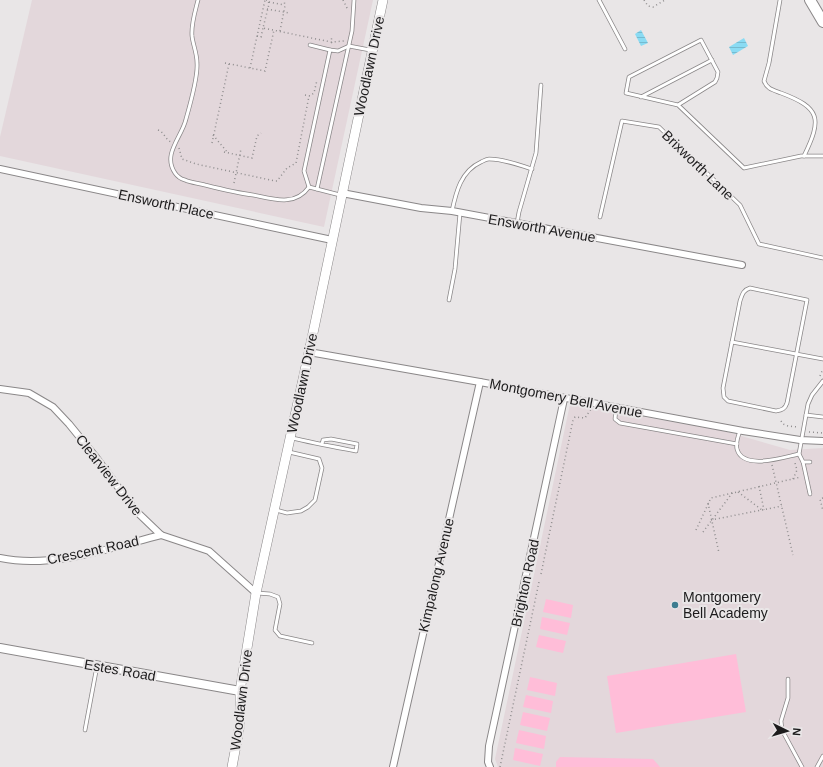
<svg xmlns="http://www.w3.org/2000/svg" width="823" height="767" viewBox="0 0 823 767" font-family="Arial,sans-serif">
  <defs>
    <pattern id="water-rules" width="6" height="5" patternUnits="userSpaceOnUse"><rect width="6" height="5" fill="#8adbf3"/><path d="M0 2.5h6" fill="none" stroke="#76bbd0"/></pattern>
  </defs>
  <rect width="100%" height="100%" fill="#e9e6e7"/>
  <g fill="#e3d7db">
    <path d="M32,0H373L324,227L0,156V137Z"/>
    <path d="M570,404L724,431L790,450L823,448V767H498L495,759Z"/>
  </g>
  <g fill="#ffbdd8">
    <path d="M546,599L573,605L571,618L543,612Z"/>
    <path d="M542,617L570,623L567,635L540,629Z"/>
    <path d="M539,635L566,641L563,653L536,647Z"/>
    <path d="M736,654L746,712L616,733L607,676Z"/>
    <path d="M530,677L557,683L555,696L527,690Z"/>
    <path d="M526,695L553,701L551,713L523,707Z"/>
    <path d="M523,712L550,718L547,731L520,725Z"/>
    <path d="M519,730L546,736L544,749L516,743Z"/>
    <path d="M515,748L543,754L540,766L513,760Z"/>
    <path d="M560,757L653,759L660,767H556V762Z"/>
  </g>
  <g fill="url(#water-rules)">
    <path d="M641,30L648,43L641,46L635,34Z"/>
    <path d="M744,38L748,46L733,55L729,47Z"/>
  </g>
  <g fill="none" stroke-linecap="round" stroke-linejoin="round">
    <g stroke="#8a8788" stroke-width="4.5">
      <g id="service">
        <path d="M198,0C195,12 191,24 192,36C193,45 197,53 197,63C198,76 190,105 186,119C182,137 162,154 175,173C177,176 181,179 185,180C191,183 199,183 205,185C221,189 237,193 253,195C273,199 295,207 309,187"/>
        <path d="M599,0L625,49"/>
        <path d="M780,0L769,63L764,81C767,89 773,90 781,93C821,108 822,119 804,156"/>
        <path d="M310,45L330,50"/>
        <path d="M641,97L712,60"/>
        <path d="M678,105L715,82L717,78L718,72L701,40L629,77L626,93L678,105L744,168L801,156H823"/>
        <path d="M309,187L304,171L330,50L338,51L349,46L370,50"/>
        <path d="M309,187L340,195"/>
        <path d="M317,189L352,31L354,0"/>
        <path d="M452,211C456,192 461,171 481,162C483,161 486,159 489,159C504,159 519,165 532,169"/>
        <path d="M600,217L622,121L659,127L740,205L759,244L823,258"/>
        <path d="M517,223L519,212L536,153L541,85"/>
        <path d="M750,288L807,300L787,403C785,409 782,410 776,411L728,401L724,397L723,388L740,301C742,295 743,290 750,288Z"/>
        <path d="M449,300L455,269L460,213"/>
        <path d="M732,342L823,359"/>
        <path d="M616,408L615,419L620,423L737,444"/>
        <path d="M806,415L823,417"/>
        <path d="M740,431C738,436 736,444 737,449C743,471 784,457 799,454"/>
        <path d="M292,438C313,443 335,447 356,451L357,444L331,439L323,440L322,444"/>
        <path d="M803,462L810,494"/>
        <path d="M810,462H803L799,454L808,404L812,395L823,381"/>
        <path d="M276,510L287,513L301,511L308,507L315,500L322,468L319,459L289,452"/>
        <path d="M257,593L270,594L278,597L280,604L275,630L280,636L312,643"/>
        <path d="M788,679V698L781,721L782,730L802,767"/>
        <path d="M85,730L97,666"/>
        <path d="M817,767L823,756"/>
      </g>
    </g>
    <g stroke="#8a8788" stroke-width="8">
      <g id="minor">
        <path d="M0,169L332,240"/>
        <path d="M342,193L421,208L452,211L742,265"/>
        <path d="M309,352L480,382L743,431L800,440L823,441"/>
        <path d="M0,389L29,393L53,407L69,424L95,456L135,510L161,535L209,551L256,593"/>
        <path d="M0,558C52,569 110,548 161,535"/>
        <path d="M393,767L480,382"/>
        <path d="M490,767L488,762L489,746L564,399"/>
      </g>
    </g>
    <g stroke="#8a8788" stroke-width="10">
      <path id="tertiary" d="M0,648L240,691"/>
    </g>
    <g stroke="#8a8788" stroke-width="10">
      <path id="secondary" d="M232,767L240,724V691L256,593L309,352L383,0"/>
    </g>
    <g stroke="#8a8788" stroke-width="12">
      <path id="primary" d="M810,0L823,22"/>
    </g>
    <g stroke="#8f8d8e" stroke-width="1.5" stroke-dasharray="1 3" stroke-linecap="butt">
      <path d="M266,0H268L269,4L263,28L331,42L344,41"/>
      <path d="M343,0L348,10"/>
      <path d="M644,0L648,6L653,7L665,0"/>
      <path d="M269,2L284,5"/>
      <path d="M267,9L289,13"/>
      <path d="M280,31L285,6L284,0"/>
      <path d="M257,36L261,37L263,28"/>
      <path d="M332,43L331,42L332,36"/>
      <path d="M225,63L265,71L274,30"/>
      <path d="M250,68L265,0"/>
      <path d="M305,95L310,96L314,93L317,80"/>
      <path d="M158,130C164,132 165,139 171,142"/>
      <path d="M213,135L228,153"/>
      <path d="M212,143L229,64"/>
      <path d="M179,148L182,159L196,164L275,181H277L287,168L296,163L309,96"/>
      <path d="M224,152L252,158L257,136L261,133"/>
      <path d="M234,183L241,149"/>
      <path d="M820,376L823,369"/>
      <path d="M781,421L783,424L788,426L798,427"/>
      <path d="M809,432L823,433"/>
      <path d="M772,465L793,555"/>
      <path d="M793,479L797,470L795,463L793,462"/>
      <path d="M759,486L764,510"/>
      <path d="M738,492L762,510"/>
      <path d="M823,498L820,499L823,511"/>
      <path d="M708,503L719,553"/>
      <path d="M711,520L782,506"/>
      <path d="M696,530L711,498L801,477"/>
      <path d="M703,532L733,492"/>
      <path d="M541,574L573,420L575,417L585,418L591,409"/>
      <path d="M500,767L539,582"/>
    </g>
    <use href="#service" stroke="#fff" stroke-width="3"/>
    <use href="#minor" stroke="#fff" stroke-width="6"/>
    <use href="#tertiary" stroke="#fff" stroke-width="8"/>
    <use href="#secondary" stroke="#fff" stroke-width="9"/>
    <use href="#primary" stroke="#fff" stroke-width="10"/>
  </g>
  <circle fill="#3c7d90" stroke="#e9e6e7" stroke-width="1.5" cx="675" cy="605" r="4"/>
  <g text-anchor="middle" dominant-baseline="central" stroke-width="4" stroke-linejoin="round" paint-order="stroke">
    <g font-size="14" fill="#1c1b1c" stroke="#e9e6e7">
      <text transform="translate(369 66) rotate(-78)">Woodlawn Drive</text>
      <text transform="translate(698 165) rotate(44)">Brixworth Lane</text>
      <text transform="translate(166 204) rotate(12)">Ensworth Place</text>
      <text transform="translate(542 228) rotate(10)">Ensworth Avenue</text>
      <text transform="translate(302 383) rotate(-78)">Woodlawn Drive</text>
      <text transform="translate(566 398) rotate(11)">Montgomery Bell Avenue</text>
      <text transform="translate(109 475) rotate(52)">Clearview Drive</text>
      <text transform="translate(93 550) rotate(-12)">Crescent Road</text>
      <text transform="translate(436 575) rotate(-77)">Kimpalong Avenue</text>
      <text transform="translate(525 583) rotate(-78)">Brighton Road</text>
      <text transform="translate(120 670) rotate(10)">Estes Road</text>
      <text transform="translate(241 700) rotate(-83)">Woodlawn Drive</text>
    </g>
    <g font-size="14" fill="#1c1b1c" stroke="#e9e6e7" text-anchor="start">
      <text x="683" y="597">Montgomery<tspan x="683" dy="16">Bell Academy</tspan></text>
    </g>
  </g>
  <g transform="translate(787 731) rotate(95)" stroke="#e9e6e7" stroke-width="3" paint-order="stroke">
  <path d="M0-3L7 15L0 10L-7 15Z" fill="#1c1b1c"/>
  <text y="-6" font-size="11" font-weight="bold" text-anchor="middle" fill="#1c1b1c">N</text>
  </g>
</svg>
